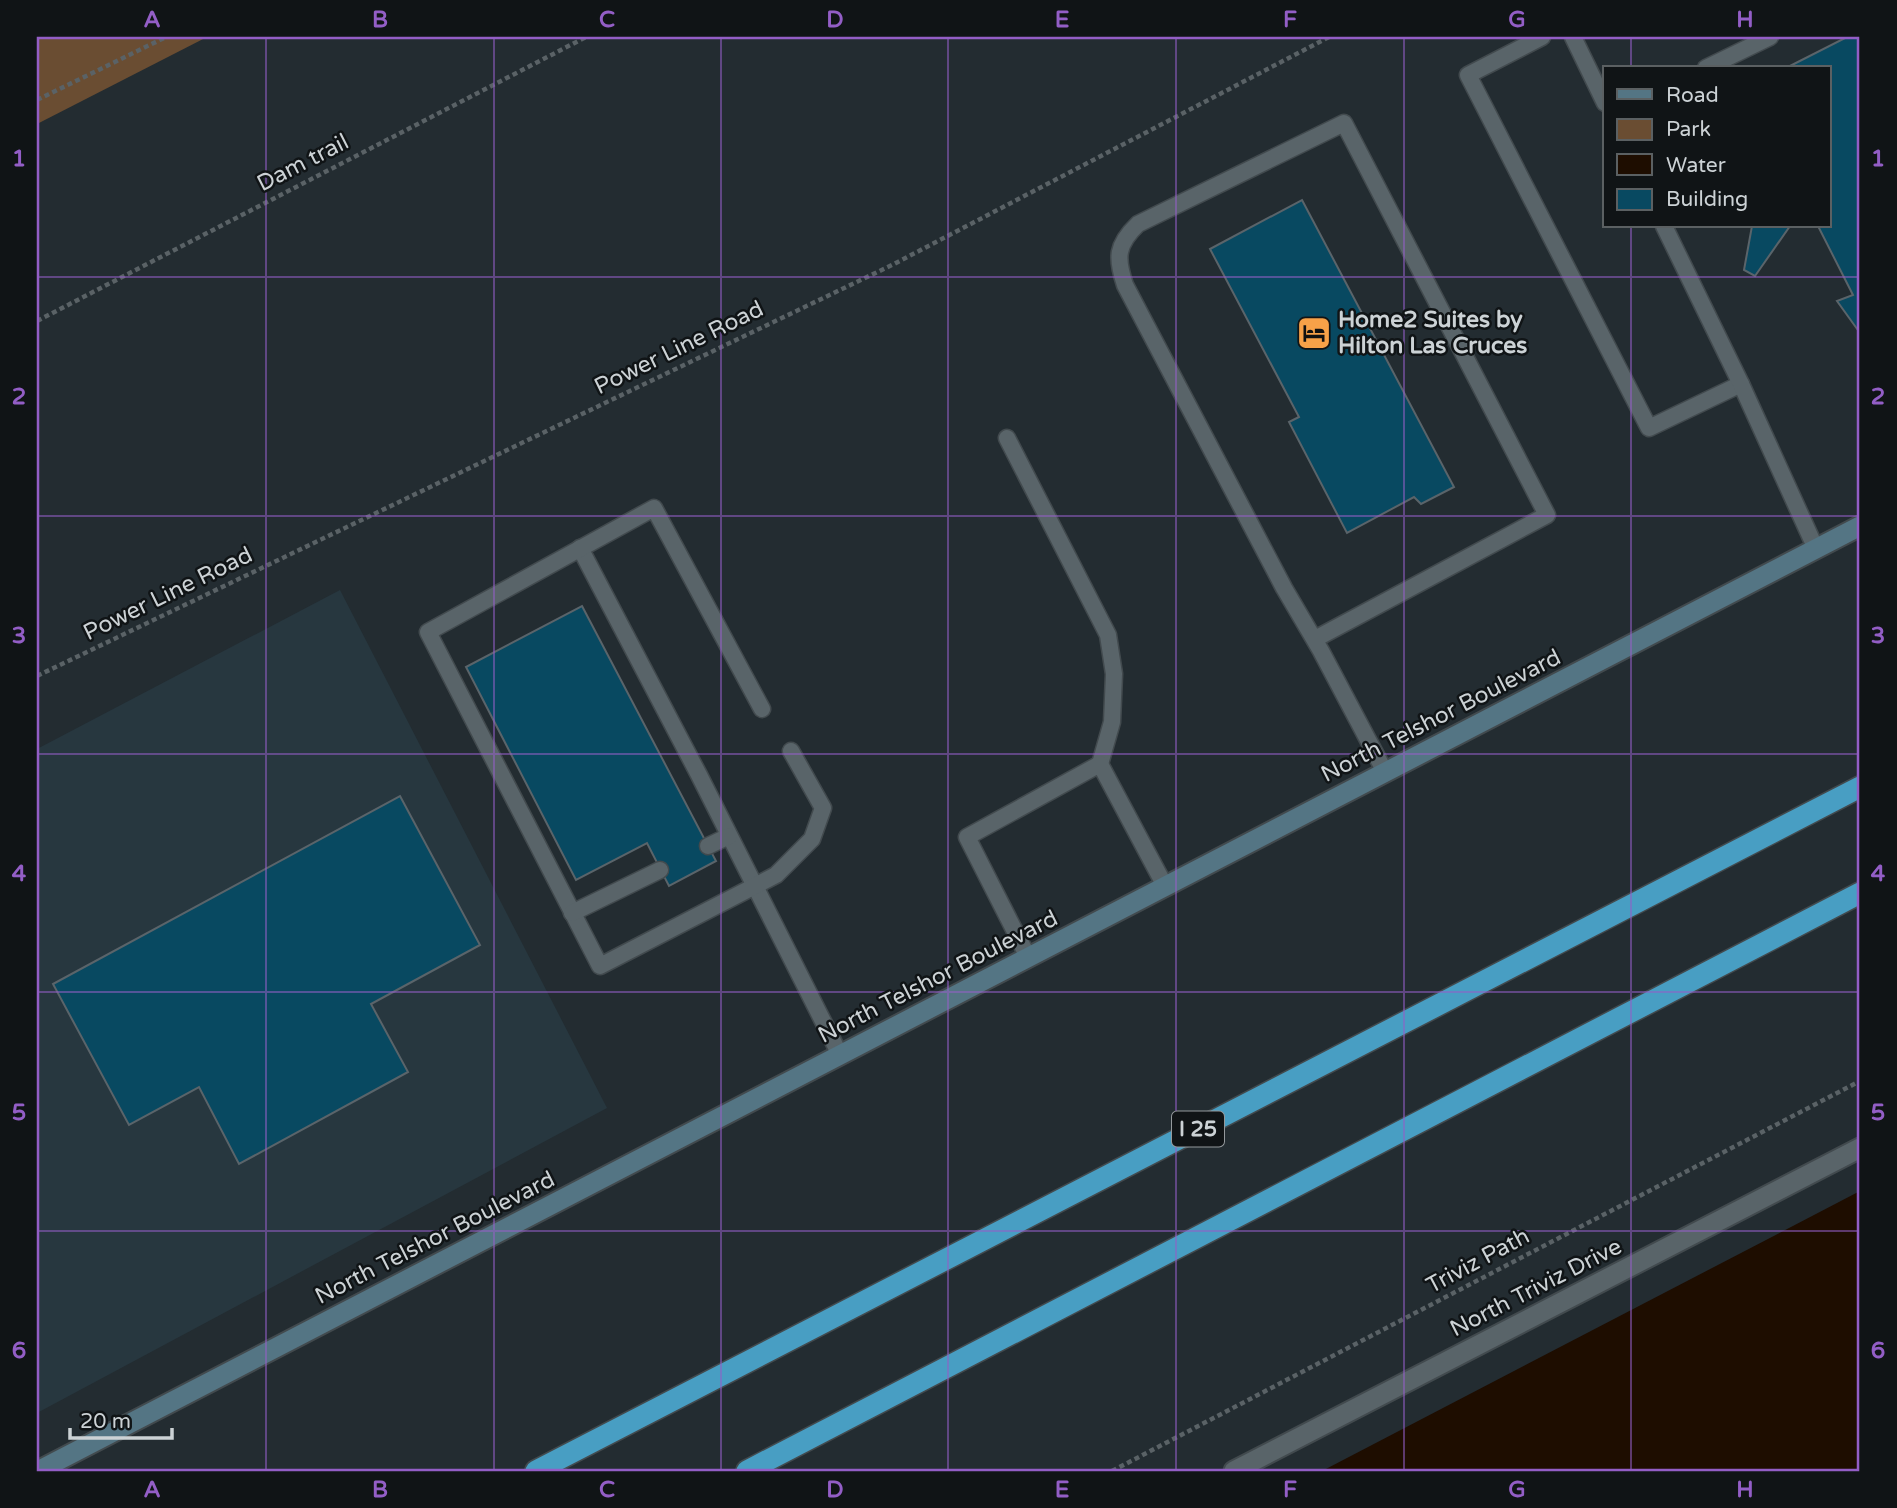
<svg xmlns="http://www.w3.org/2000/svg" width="1897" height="1508" viewBox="0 0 1897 1508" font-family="'Varela Round',sans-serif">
  <rect width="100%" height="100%" fill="#232c31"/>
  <path fill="#27373f" d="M340,590L607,1108L37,1413V749Z"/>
  <path fill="#6a4d32" d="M37,37H207L37,124Z"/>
  <path fill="#1e0d00" d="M1860,1191V1471H1322Z"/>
  <g fill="#084961" stroke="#5a646a" stroke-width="2">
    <path d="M1847,37H1860V333L1837,301L1853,295L1818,226H1829V68H1786Z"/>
    <path d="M1302,200L1454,487L1421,504L1414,497L1347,533L1289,422L1299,417L1210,249Z"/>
    <path d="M1752,226H1790L1755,276L1744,270Z"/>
    <path d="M582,606L716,861L669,886L647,843L576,880L466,667Z"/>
    <path d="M400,796L480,945L371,1004L408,1072L239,1164L199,1087L129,1125L53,984Z"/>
  </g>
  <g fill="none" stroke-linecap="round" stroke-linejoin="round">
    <g stroke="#424a4e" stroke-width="19">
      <g id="service">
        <path d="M1542,37L1468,75L1649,428L1741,384"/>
        <path d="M1573,37L1605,103"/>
        <path d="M1706,68L1770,37"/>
        <path d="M1664,226L1741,384L1816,549"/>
        <path d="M1007,438L1108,635L1114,674L1112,722L1100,764"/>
        <path d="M580,548L699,775L840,1055"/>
        <path d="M1315,639L1547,515L1344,123L1138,224C1116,245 1116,258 1125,285L1284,588L1321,651L1385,772"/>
        <path d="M762,709L654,508L428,632L600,966L776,875L812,839L823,808L791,751"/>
        <path d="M708,846L729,836"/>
        <path d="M572,913L660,870"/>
        <path d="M1028,957L967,837L1100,764L1165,886"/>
      </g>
    </g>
    <g stroke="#424a4e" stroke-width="23">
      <path id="tertiary" d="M1234,1471L1860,1148"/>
    </g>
    <g stroke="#424a4e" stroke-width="23">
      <path id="secondary" d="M38,1471L1860,526"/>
    </g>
    <g stroke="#424a4e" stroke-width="24">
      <g id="motorway">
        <path d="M536,1471L1860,787"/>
        <path d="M747,1471L1860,893"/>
      </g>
    </g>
    <g stroke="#5a6266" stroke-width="4.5" stroke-dasharray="5 3.5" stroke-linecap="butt">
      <path d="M37,100L166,37"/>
      <path d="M37,321L586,37"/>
      <path d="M37,676L892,265L1329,37"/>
      <path d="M1112,1471L1860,1081"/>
    </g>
    <use href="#service" stroke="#596469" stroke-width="16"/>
    <use href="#tertiary" stroke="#596469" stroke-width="19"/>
    <use href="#secondary" stroke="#547584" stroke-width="19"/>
    <use href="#motorway" stroke="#489ec3" stroke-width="21"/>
  </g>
  <path fill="none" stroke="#935ec6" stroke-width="2" stroke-opacity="0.55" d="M266,37V1471M494,37V1471M721,37V1471M948,37V1471M1176,37V1471M1404,37V1471M1631,37V68M1631,226V1471M37,277H1860M37,516H1860M37,754H1860M37,992H1860M37,1231H1860"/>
  <defs>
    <g id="hotel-square" transform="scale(1.75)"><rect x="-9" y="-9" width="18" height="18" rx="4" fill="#f7a148" stroke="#101416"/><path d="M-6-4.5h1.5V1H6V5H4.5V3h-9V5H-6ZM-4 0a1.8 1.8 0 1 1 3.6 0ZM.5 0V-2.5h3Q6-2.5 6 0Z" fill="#111"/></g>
  </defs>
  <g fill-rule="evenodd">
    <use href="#hotel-square" x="1314" y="333"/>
  </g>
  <g text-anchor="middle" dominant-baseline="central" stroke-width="5" stroke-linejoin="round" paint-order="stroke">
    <rect fill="#101416" stroke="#94999c" stroke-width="2" x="1172" y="1111.5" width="52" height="35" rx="5"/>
    <g font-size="21" font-weight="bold" fill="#ccd2d5">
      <text x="1198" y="1129">I 25</text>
    </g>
    <g font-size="23" fill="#ccd2d5" stroke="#101416">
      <text transform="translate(303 163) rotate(-27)">Dam trail</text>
      <text transform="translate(679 348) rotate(-26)">Power Line Road</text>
      <text transform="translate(168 594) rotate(-26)">Power Line Road</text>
      <text transform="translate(1441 716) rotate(-27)">North Telshor Boulevard</text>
      <text transform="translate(938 977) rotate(-27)">North Telshor Boulevard</text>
      <text transform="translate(435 1238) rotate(-27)">North Telshor Boulevard</text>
      <text transform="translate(1478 1261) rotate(-28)">Triviz Path</text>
      <text transform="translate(1536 1288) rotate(-27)">North Triviz Drive</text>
    </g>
    <g font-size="23" font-weight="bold" fill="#ccd2d5" stroke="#101416" text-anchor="start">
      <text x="1338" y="320">Home2 Suites by<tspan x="1338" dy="26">Hilton Las Cruces</tspan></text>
    </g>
  </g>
  <rect width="1897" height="1508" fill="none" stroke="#101416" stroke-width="77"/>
  <rect x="1603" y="66" width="228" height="161" fill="#101416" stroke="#5b6062" stroke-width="2"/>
  <rect x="1617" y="89" width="35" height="10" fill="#547584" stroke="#5b6062" stroke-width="2"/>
  <text x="1666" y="102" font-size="21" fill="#ccd2d5">Road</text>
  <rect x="1617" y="119" width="35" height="21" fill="#6a4d32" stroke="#5b6062" stroke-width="2"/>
  <text x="1666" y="136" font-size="21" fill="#ccd2d5">Park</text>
  <rect x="1617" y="154" width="35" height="21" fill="#1e0d00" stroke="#5b6062" stroke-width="2"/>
  <text x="1666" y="172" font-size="21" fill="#ccd2d5">Water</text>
  <rect x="1617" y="189" width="35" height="21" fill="#084961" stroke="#5b6062" stroke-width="2"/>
  <text x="1666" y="206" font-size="21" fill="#ccd2d5">Building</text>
  <path d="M70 1428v10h102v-10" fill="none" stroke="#ccd2d5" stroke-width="3.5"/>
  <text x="80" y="1428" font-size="21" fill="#ccd2d5" stroke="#101416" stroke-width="5" paint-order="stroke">20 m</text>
  <rect x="38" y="38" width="1820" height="1432" fill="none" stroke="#935ec6" stroke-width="2.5"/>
  <g font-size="23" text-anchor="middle" font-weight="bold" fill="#935ec6">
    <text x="152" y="27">A</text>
    <text x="380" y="27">B</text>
    <text x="607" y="27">C</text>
    <text x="835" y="27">D</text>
    <text x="1062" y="27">E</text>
    <text x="1290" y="27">F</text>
    <text x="1517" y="27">G</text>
    <text x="1745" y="27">H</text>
    <text x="19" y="166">1</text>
    <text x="1878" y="166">1</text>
    <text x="19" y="404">2</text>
    <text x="1878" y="404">2</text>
    <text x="19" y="643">3</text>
    <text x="1878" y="643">3</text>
    <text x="19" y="881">4</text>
    <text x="1878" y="881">4</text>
    <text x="19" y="1120">5</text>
    <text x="1878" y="1120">5</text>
    <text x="19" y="1358">6</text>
    <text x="1878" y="1358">6</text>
    <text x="152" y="1497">A</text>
    <text x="380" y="1497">B</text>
    <text x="607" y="1497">C</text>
    <text x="835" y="1497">D</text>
    <text x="1062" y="1497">E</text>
    <text x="1290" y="1497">F</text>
    <text x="1517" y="1497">G</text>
    <text x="1745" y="1497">H</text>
  </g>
</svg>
